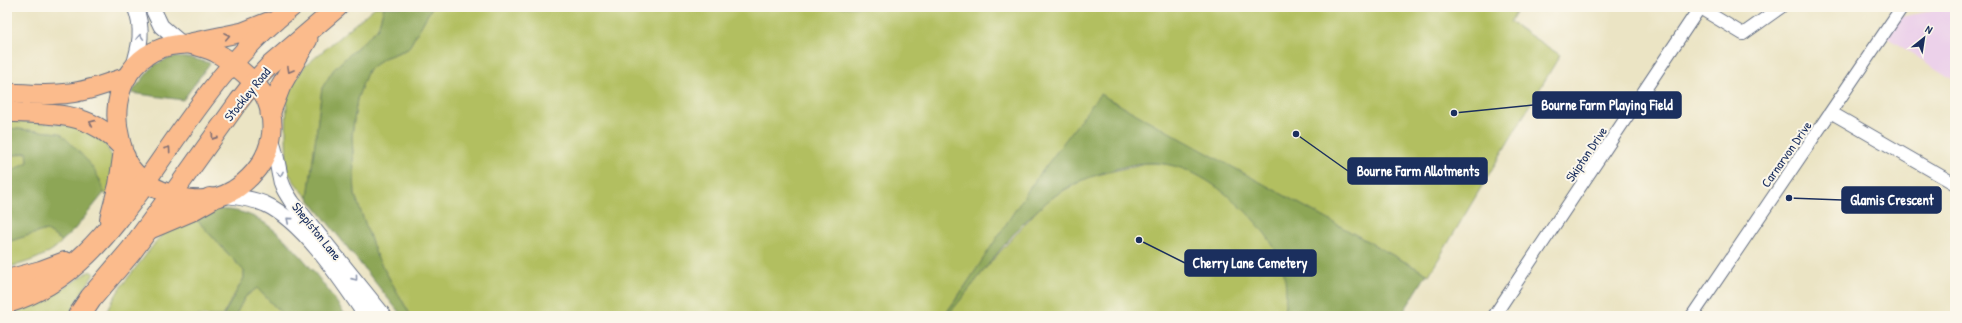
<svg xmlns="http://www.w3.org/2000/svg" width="1962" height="323" viewBox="0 0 1962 323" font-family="'Patrick Hand',sans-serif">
  <rect width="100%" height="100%" fill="#fbf7ec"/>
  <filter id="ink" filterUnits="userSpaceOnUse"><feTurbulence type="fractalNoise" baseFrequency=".025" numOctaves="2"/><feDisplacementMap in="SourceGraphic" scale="8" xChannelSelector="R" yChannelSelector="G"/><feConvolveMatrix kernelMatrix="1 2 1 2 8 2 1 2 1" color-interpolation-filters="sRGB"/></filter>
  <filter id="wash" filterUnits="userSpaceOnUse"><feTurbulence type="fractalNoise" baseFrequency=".012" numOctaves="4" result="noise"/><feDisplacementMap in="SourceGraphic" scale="16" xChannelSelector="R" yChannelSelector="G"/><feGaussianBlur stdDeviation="0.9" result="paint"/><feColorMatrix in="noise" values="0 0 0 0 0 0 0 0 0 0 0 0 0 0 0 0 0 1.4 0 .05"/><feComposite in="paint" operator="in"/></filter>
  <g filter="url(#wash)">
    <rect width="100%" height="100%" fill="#ebe4c4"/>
    <path fill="#ecd1ea" d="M1951,7H1955V81L1886,37L1901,17Z"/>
    <g fill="#b2bf61" stroke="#667760">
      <path d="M375,7H384L378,28L334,69L322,88L308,198L296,184L287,171L286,135L287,98L294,81L304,67Z"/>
      <path d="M432,7H1519L1510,22L1560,55L1429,275L1100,95L944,316H411L377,257L355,195L352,135L357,99L368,70L384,58L408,49Z"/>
      <path d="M7,120L70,125L85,128L104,141L115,162L110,197L104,193L101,181L60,133L7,128Z"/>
      <path d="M28,152V162L7,173V153L16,155Z"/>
      <path d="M1146,163C1159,163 1172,164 1185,169C1224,185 1276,231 1285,274C1289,288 1286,302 1283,316H947L990,263L1041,206L1059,193L1089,177Z"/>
      <path d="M195,218L244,271V278L222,316H104L120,288L163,233Z"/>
      <path d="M46,230L62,241C53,254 23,265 7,267V242Z"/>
      <path d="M90,271L94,274L78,299L70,316H7V310C39,303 63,289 90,271Z"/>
      <path d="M257,288L284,316H235L245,297Z"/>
    </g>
    <g fill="#8da657" stroke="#546a5a">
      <path d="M384,7H432L408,49L384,58L368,70L357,99L352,135L355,195L377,257L411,316H402L308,198L322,88L334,69L378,28Z"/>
      <path d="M172,57L191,58L210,63L183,100L131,93L154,65Z"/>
      <path d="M1100,94L1427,274L1401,316H1283C1293,272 1276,242 1245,211C1219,186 1185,161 1147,163C1134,163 1121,168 1109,171C1084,178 1061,189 1042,206C1006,236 978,281 947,316H944L962,291L1031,186Z"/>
      <path d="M7,128L60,133C78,151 98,167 104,193L74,230L62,241L46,230L7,242V173L28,162L27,152L16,155L7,153Z"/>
      <path d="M218,209C231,210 242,211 254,217C287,232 326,286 346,316H284L257,288L245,297L235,316H223L244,278V271L195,218L205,210Z"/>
    </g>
  </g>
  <g filter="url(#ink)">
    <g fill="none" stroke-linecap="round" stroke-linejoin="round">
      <g stroke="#646e82" stroke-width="14">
        <g id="minor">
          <path d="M1700,8L1743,34L1781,7"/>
          <path d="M1832,113L1955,184"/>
          <path d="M1494,316L1700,7"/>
          <path d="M1692,316L1902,7"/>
        </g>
      </g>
      <g stroke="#646e82" stroke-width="17">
        <g id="tertiary">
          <path d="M152,7L161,26L182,44"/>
          <path d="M133,68C140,46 144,29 135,7"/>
          <path d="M270,137C276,151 277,162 280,176C281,186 287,194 292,202L384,316"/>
          <path d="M223,195C237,197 251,198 265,204C304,222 342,281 366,316"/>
        </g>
      </g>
      <g stroke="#646e82" stroke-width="21">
        <g id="primary">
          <path d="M190,43L243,32L268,22"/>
          <path d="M189,44C198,46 207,48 215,52C230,60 261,85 267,101C281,137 264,170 234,190C216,201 195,202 176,196C159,191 141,182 130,167C124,160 122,149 120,139C107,90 135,43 189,44Z"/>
          <path d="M7,93C28,94 49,96 70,93C89,91 108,83 127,77"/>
          <path d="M7,112C53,115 89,110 122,147"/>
          <path d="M270,114L281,86L308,39"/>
          <path d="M146,181C191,117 229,56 292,7"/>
          <path d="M172,195L239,101L253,83L269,66L338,7"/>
        </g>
      </g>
      <g stroke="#646e82" stroke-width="24">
        <g id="motorway">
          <path d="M111,219L120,185L124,157"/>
          <path d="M149,228L189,211L210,199"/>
          <path d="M7,281L41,272L65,263"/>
          <path d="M7,302C71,283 108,233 146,181"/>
          <path d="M79,316L91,298L131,251L172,195"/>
        </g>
      </g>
      <use href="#minor" stroke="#fff" stroke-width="12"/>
      <use href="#tertiary" stroke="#fff" stroke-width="15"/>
      <use href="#primary" stroke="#fbbb8c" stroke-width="19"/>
      <use href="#motorway" stroke="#fbbb8c" stroke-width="22"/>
    </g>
    <defs><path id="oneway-chevron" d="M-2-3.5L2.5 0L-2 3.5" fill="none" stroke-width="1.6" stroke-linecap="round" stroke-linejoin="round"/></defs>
    <g stroke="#806e73">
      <use href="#oneway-chevron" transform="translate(227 36) rotate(-12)"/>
      <use href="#oneway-chevron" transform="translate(290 70) rotate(119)"/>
      <use href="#oneway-chevron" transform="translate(92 123) rotate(-156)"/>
      <use href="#oneway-chevron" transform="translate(214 137) rotate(124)"/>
      <use href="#oneway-chevron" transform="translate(168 149) rotate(-55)"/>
    </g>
    <g stroke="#8d97ae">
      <use href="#oneway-chevron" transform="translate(140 37) rotate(-88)"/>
      <use href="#oneway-chevron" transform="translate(280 174) rotate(80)"/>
      <use href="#oneway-chevron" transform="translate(289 220) rotate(-140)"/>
      <use href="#oneway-chevron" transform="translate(355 278) rotate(51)"/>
    </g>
  </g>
  <g text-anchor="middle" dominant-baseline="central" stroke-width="4" stroke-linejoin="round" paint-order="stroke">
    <g font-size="13" fill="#1b2f5e" stroke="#fbf7ec">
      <text transform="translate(247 94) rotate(-51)">Stockley Road</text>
      <text transform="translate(1586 154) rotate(-56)">Skipton Drive</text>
      <text transform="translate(1786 154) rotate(-55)">Carnarvon Drive</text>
      <text transform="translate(317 231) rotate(51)">Shepiston Lane</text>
    </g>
  </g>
  <path fill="none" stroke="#1b2f5e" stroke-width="1.5" d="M1454 113L1533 105M1296 134L1348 171M1789 198L1842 200M1139 240L1185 263"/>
  <g fill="#1b2f5e" stroke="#fbf7ec" stroke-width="1.5">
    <circle cx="1454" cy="113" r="4"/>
    <circle cx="1296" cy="134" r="4"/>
    <circle cx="1789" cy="198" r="4"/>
    <circle cx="1139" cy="240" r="4"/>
  </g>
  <g fill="#1b2f5e" stroke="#1b2f5e" stroke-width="1.5">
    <rect x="1533" y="92" width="148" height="26" rx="4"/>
    <rect x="1348" y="158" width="139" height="26" rx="4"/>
    <rect x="1842" y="187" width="99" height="26" rx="4"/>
    <rect x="1185" y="250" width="131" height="26" rx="4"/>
  </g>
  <g font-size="14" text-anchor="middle" font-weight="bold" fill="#fff">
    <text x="1607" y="110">Bourne Farm Playing Field</text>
    <text x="1418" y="176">Bourne Farm Allotments</text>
    <text x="1892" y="205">Glamis Crescent</text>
    <text x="1250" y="268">Cherry Lane Cemetery</text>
  </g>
  <rect width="1962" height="323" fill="none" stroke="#fbf7ec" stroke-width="24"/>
  <g transform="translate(1924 38) rotate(30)" stroke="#fbf7ec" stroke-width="3" paint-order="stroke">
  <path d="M0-3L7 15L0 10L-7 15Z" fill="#1b2f5e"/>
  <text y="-6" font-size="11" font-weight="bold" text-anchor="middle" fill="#1b2f5e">N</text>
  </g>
</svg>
